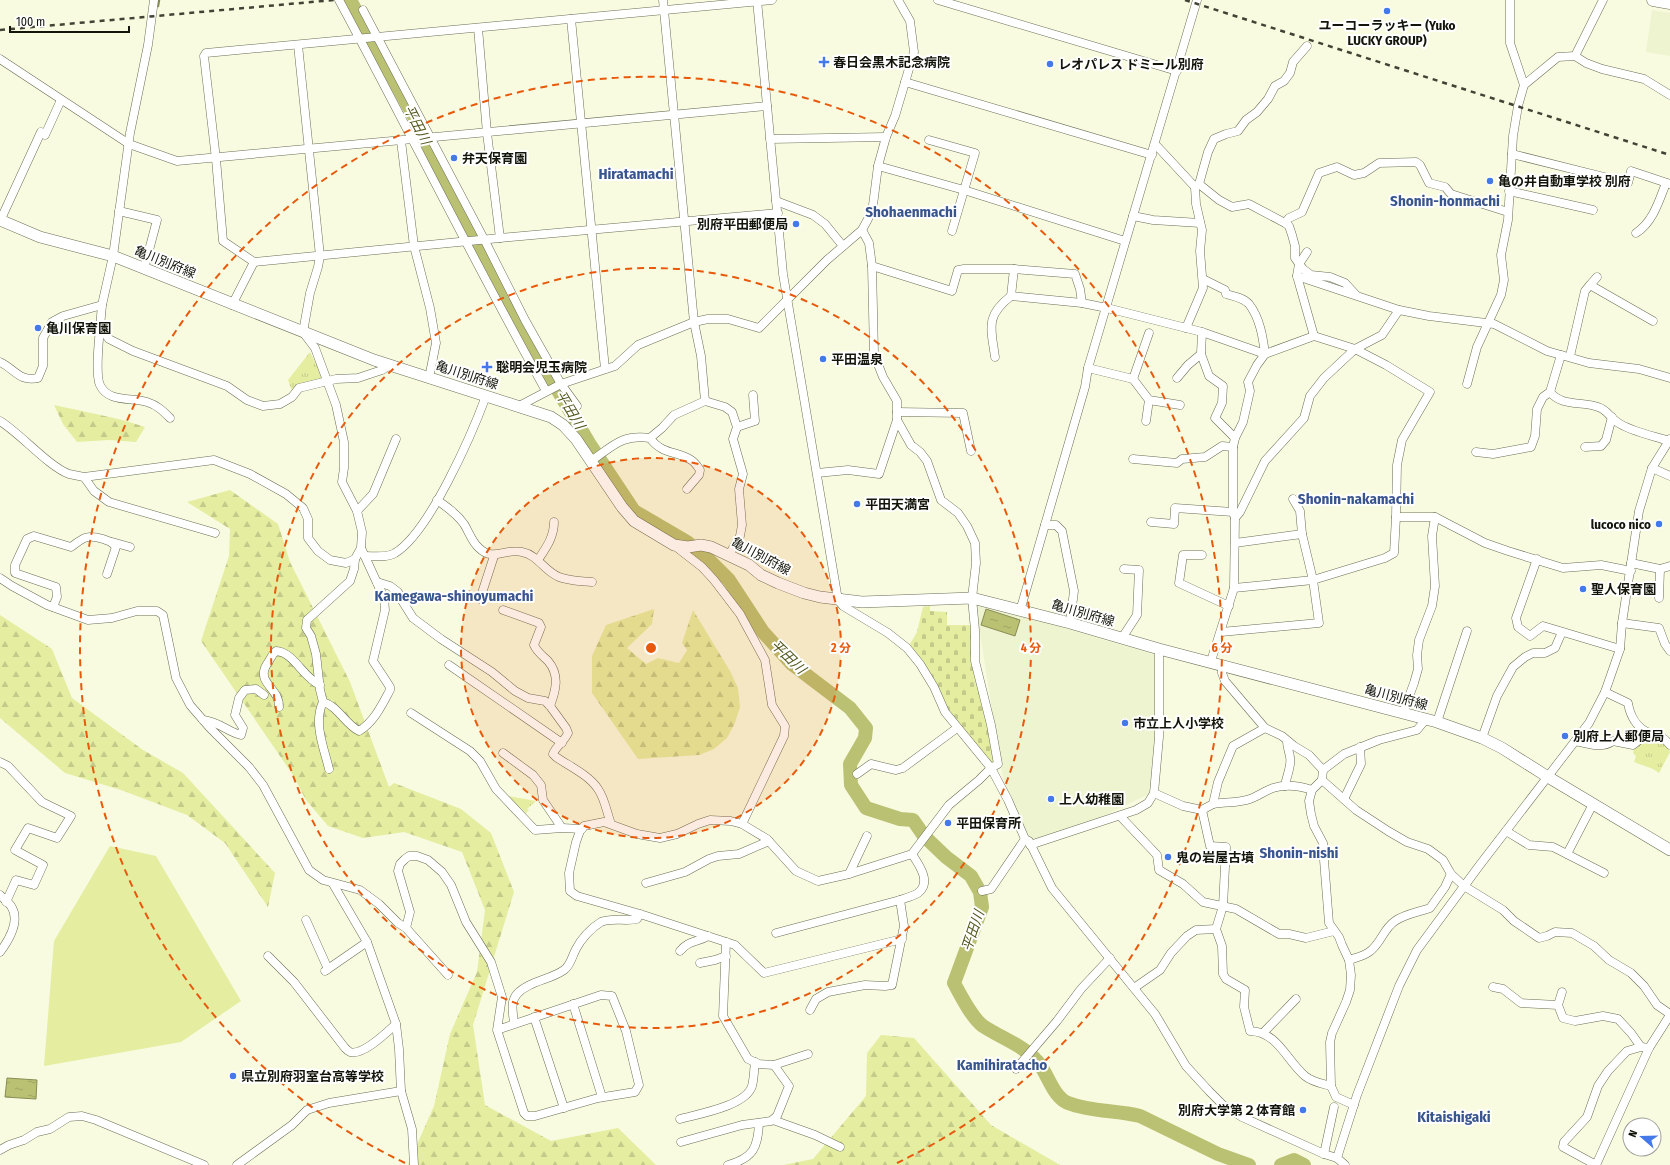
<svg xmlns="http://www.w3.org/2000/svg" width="1670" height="1165" viewBox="0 0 1670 1165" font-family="'Fira Sans Condensed','Noto Sans JP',sans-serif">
  <defs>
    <pattern id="forest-firs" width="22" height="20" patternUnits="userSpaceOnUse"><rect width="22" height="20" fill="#e5eda1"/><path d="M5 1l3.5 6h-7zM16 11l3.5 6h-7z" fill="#c4ca89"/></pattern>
    <pattern id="cemetery-stones" width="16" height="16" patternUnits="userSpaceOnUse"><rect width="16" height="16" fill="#e5eda1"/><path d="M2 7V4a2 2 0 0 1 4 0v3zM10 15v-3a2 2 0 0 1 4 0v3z" fill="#c4ca89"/></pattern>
    <pattern id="park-tufts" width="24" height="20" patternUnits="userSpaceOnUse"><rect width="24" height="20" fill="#e5eda1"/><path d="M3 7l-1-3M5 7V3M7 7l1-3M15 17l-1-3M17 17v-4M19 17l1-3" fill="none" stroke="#c4ca89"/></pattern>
    <pattern id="water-ripples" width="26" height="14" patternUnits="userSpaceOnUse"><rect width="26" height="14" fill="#bac173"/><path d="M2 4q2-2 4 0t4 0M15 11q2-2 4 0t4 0" fill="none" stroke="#9fa562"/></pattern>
  </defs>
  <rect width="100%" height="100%" fill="#f8fbdf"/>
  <g fill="#eff4d0">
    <path d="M1652,10L1670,13V56L1646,52Z"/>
    <path d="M975,602L1156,655L1157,724L1149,794L1095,820L1029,841L1003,779Z"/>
  </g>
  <g fill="url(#forest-firs)">
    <path d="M54,405C85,412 116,417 145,427L136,442L109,440L77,442L63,424Z"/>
    <path d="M230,490L278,524L290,562L350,682L389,787L394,783L461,809L491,833L514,892L473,1025L485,1105L551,1141L618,1128L656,1165H408L434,1106L450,1034L477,972L485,910L462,852L404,832L363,838L328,826L306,800L293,775L201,641L229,556L230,529L187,502Z"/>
    <path d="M654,609L652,624L627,648L646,664L658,658L679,663L687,650L682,643L693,610L730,671L738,688L740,707L735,723L727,738L714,749L699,755L638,759L592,693V656L606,625Z"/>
    <path d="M0,615L52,649L72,698L143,750L183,773L275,873L268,907L225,843L187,815L121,790L65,773L0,718Z"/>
    <path d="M881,1035L914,1038L991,1125L1060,1165H783L813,1159L866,1096L867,1053Z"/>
  </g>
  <path fill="url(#cemetery-stones)" d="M930,606V611L947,612V625H973L979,686L995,762L991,764L947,710L931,677L910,644L917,632L923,607Z"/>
  <g fill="url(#park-tufts)">
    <path d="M310,352L323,378L301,384L292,391L288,380Z"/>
    <path d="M1650,737C1660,739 1665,743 1670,752L1659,773L1653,769L1634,762L1636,756L1633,753L1634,748H1637L1640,744Z"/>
    <path d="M508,796L536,801L527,809L529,810L526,813Z"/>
  </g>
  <path fill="#e5eda1" d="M110,846L156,856L241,1001L181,1042L44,1066L54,941Z"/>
  <g fill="url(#water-ripples)" stroke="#888d54">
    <path d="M986,609L1020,620L1015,636L981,625Z"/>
    <path d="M7,1078L37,1080L36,1099L5,1097Z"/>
  </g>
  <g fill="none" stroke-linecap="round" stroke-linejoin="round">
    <path stroke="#888d54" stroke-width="2.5" d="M158,6L159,0"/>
    <g stroke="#bac173" stroke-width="14">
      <path d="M350,0L417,122L465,222L518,323L589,443L634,511L687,542L706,557L729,580L763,632L792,664L850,708L866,728L865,738L850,764L851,785L866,808L900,819L913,820L924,836L946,857L971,876L980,892L982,907L954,983C961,996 972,1018 983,1026C1001,1038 1023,1045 1037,1061C1048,1073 1052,1096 1068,1103C1091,1112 1116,1110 1140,1116L1218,1154L1249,1165"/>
      <path d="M1281,1165L1294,1160L1304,1165"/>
    </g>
    <g stroke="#6c6e56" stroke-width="9">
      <g id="minor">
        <path d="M154,0L148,45L130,133L113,256L102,305L100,327L109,339L133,351L227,386L247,400L263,406L280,404L292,397L299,388L336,379L358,378L382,370L390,365"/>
        <path d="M339,0C409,130 474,262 546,391"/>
        <path d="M757,0L783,274L838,600L843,606L888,633L907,648L920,664L934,687L945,712L991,768L1008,800L1025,839L1029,841L1052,888L1155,1014L1186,1066L1209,1091L1223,1105L1242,1117L1324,1154L1337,1158L1345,1165"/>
        <path d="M772,0L206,53L204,56L216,159L223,241L254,262L500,238L778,213"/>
        <path d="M938,0L1177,71"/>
        <path d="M363,10L484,239L525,320L561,384L577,406"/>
        <path d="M571,19L605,369"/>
        <path d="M478,28L487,133L500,238"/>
        <path d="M1575,56L1603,0"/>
        <path d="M0,59L129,144L177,161L767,106"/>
        <path d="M905,82L1152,155"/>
        <path d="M1524,85L1558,57L1575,56L1586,63L1602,69L1644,79L1670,95"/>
        <path d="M770,139L886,137"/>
        <path d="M929,140L975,153L952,231"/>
        <path d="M401,141L414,246L430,308L436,343L429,378"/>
        <path d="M1155,144L1195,187L1199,184L1219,200L1232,207L1249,204L1285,223L1289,226L1292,235L1295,246V258L1303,269L1311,275L1330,277L1345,283L1356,295"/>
        <path d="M1512,154L1628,183L1631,171L1670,184"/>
        <path d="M878,166L964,190L1125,241"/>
        <path d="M1199,184L1208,152L1214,139L1226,134L1238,131L1246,120L1257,112L1268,99L1275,86L1284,81L1290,73L1293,62L1307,46"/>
        <path d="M1509,191L1593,210"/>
        <path d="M776,201L813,215L825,224L843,246"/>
        <path d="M119,211L157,220L144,269"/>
        <path d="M1133,216L1153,220L1200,223"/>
        <path d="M0,221L41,132L45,135L61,100"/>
        <path d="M1285,223L1289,218L1302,212L1319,173L1337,167L1354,175L1364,173L1379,163L1416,162L1420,165L1429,183L1445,187L1451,194L1508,212"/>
        <path d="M1636,233C1653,222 1659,201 1666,183"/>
        <path d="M1307,252L1299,264L1297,276L1314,336"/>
        <path d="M872,266L952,291L958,270L964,269H1014L1075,274L1080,289L1082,303"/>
        <path d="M1297,276L1399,310L1429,316L1494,324L1547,351L1589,363L1639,369L1670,378"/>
        <path d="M1203,279L1225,290L1226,294C1234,296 1244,298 1249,304C1260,318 1263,338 1265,354L1257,365L1248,382L1250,391L1243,422L1235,438L1233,447V512L1235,518"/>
        <path d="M1590,285L1597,277"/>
        <path d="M1011,296L1014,269"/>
        <path d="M232,305L254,262"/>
        <path d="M100,327C99,341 95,374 100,385C108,403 133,397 147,402C157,405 163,411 170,418"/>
        <path d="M1186,328L1203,288L1200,251L1202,230L1196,204L1195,187"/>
        <path d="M1202,332L1201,354L1209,376L1223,386L1222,403L1215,418L1235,438"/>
        <path d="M1570,356L1585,291L1590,285L1653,321"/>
        <path d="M995,357C991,328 985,316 1011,296L1082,303L1107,308L1202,332L1265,354L1314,336L1355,349L1386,365L1430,392L1402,440L1397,465L1396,517H1435L1485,543L1508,551L1563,568L1601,565L1631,571"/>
        <path d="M0,362C15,369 19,382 38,378L43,366V338L52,322L63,316L102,305"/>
        <path d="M1088,368L1133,379L1149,400L1180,405"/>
        <path d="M1177,378L1188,365L1201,354"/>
        <path d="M1133,379L1149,333"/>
        <path d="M1467,384L1477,347L1501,295L1504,280L1501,255L1508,220L1513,136L1518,106L1524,85L1510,43V0"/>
        <path d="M1550,392C1562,407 1582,401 1598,407C1608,410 1609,417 1617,422C1629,431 1654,436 1669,441"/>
        <path d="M705,401L725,407L732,412L737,427L733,439L743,474L739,489L742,525L740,536L729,555"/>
        <path d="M519,406L561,384L615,366L638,345L694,322L708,319H728L759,328L827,260L862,230L868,219L873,205L878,166L886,137L895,116L914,52L910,21L898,0"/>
        <path d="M897,412L963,413L971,451"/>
        <path d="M897,420L911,445L920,452L927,461L941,500L958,513L967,526L975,543L976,563L972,598L975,630V661L991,725L998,764L991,768L979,780L949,805L912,854L849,874L818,881L796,871L767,839L742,824L731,821L710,820L698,824L677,834L660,838L637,834L604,822L584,826L580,831L576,842L569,873L570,891L577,896L640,914L726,942L735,945L764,973L902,939"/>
        <path d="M0,421C21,434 48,466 69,474C74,475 79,476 84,477L214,460L250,474L286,494L303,508L308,519V538L318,551L330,560L346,563L355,559L361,548L362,532L357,511L342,482L344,468V442L336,405L315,348L303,332L310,293L318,267L320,256L298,45"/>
        <path d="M1146,421L1149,400"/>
        <path d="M737,427L755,421L753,395"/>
        <path d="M650,438C662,455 678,451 691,460C695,462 697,466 700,470L699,475L687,489"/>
        <path d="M1585,447L1601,446L1606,440L1612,417"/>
        <path d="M1476,452L1493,454L1531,447L1535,436L1537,409L1543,397L1550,392L1561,355"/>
        <path d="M1133,459L1177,463L1182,459L1205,457L1222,446L1233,447"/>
        <path d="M591,461C613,446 622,434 650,438L662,428L674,415L705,401L701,356L694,322L663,0"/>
        <path d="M1652,468L1670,476"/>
        <path d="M817,473L848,470L879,474L897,420V401L883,377L874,354L872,266L869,243L862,230"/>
        <path d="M84,477L94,491L109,502L215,533"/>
        <path d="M1293,499L1300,511L1302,534"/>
        <path d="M437,500C447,507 457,514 464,524C469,532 472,542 479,548C493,562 505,548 522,552C538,555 544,571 559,577C569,581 582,581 592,582"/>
        <path d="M357,511L373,494L396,439"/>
        <path d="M1151,522L1174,524L1175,508L1233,512"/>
        <path d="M1045,525H1056L1062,531L1074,591L1070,623"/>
        <path d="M112,542L130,547"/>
        <path d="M675,546L702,567L714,580L740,614L765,660L772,705L785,726L784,736L742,824"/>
        <path d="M1202,555H1183L1179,583L1229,606"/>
        <path d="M365,556C375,556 387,558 395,553C429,533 472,434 486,396"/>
        <path d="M1537,559L1516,618L1518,627L1530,636L1543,626L1620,649"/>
        <path d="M538,560C546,548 554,537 554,522"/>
        <path d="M1631,563L1660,569L1670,566"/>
        <path d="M0,578L12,586L47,605L88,620L112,618L137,611H157L163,615L176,678L190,705L210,728L249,767L263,785L309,870L323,880L360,890L379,904L398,923L406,928L448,975"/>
        <path d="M377,582L390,586L398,592L401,599L413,618L441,639L492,672L515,691L528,698L545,701L550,706L566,728L568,733C564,742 556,746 553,754L556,757C569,766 589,775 598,789C605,799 607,813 611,824"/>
        <path d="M1234,588L1313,580L1385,558L1394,553L1396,517"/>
        <path d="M1659,598L1660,569"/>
        <path d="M480,599L494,556"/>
        <path d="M53,607L57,597L56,587L15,573V565L27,539L34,536L71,547C83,538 87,534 103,539C109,541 112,542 116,547L107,574"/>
        <path d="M503,610L539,623L541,627L534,645C537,652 543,656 548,661C560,675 556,690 550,706"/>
        <path d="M1020,611L1085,387L1088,368L1197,0"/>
        <path d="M1622,623L1659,628L1665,644L1670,651"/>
        <path d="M1221,632L1319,623L1313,580L1302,534L1235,543"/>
        <path d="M1122,638L1137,615L1139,570L1124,569"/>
        <path d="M1211,661L1234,588L1235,518L1240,512L1265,461L1304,418L1310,396L1324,378L1355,349L1382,335L1399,310"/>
        <path d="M449,665L562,743"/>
        <path d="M1222,665V673L1225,681L1265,728L1282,736L1294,746L1309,755L1323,770L1322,780L1356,810L1388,831L1407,842L1428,849L1443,860L1451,874L1464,886L1503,910L1514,921L1539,938L1547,936L1555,932L1572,933L1594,946L1609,960L1631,973L1644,986L1657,1005L1670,1014"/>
        <path d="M1605,692L1628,703C1630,716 1637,728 1649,733C1659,737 1662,735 1670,745"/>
        <path d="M323,702L320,690L316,654L311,636L306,628L307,620L350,581L354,569L355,559"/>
        <path d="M279,707C280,688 255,683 267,664C271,659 271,655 276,651C294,652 303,678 320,685"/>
        <path d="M411,713L470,751L480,761L496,789L535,830L562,828L582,829"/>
        <path d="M1403,713L1414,683L1418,669L1417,655L1419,640L1432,606L1435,586L1432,536L1435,517"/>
        <path d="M203,720C220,722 226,731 241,735L243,728L235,715L239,698L245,690L256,689L264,695"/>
        <path d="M1437,722L1467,631"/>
        <path d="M1482,738L1497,696L1513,667L1525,657L1533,653H1545L1555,648L1562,632"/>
        <path d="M1575,741C1588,744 1602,749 1613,741L1633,745L1648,733"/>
        <path d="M503,753L533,775L541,785L543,800L562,828"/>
        <path d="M0,762L8,766L42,802L71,816L57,838L28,828L15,850L43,865L34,885L16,880L6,902"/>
        <path d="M329,769C324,748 313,723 323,702C338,706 345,724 359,731C374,722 382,705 390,690V687L373,661L385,610L384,598L361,548"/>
        <path d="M1323,770L1344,754L1379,740L1417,730L1426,719"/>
        <path d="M857,774L871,764L896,770L903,768L957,728"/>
        <path d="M1322,780L1312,790L1309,801L1311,814L1314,826L1323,843L1324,849V860L1329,923L1339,937L1342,945L1349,960L1351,975L1350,990L1346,1002L1332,1033L1330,1042L1331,1086L1336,1097L1354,1105"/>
        <path d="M1285,786C1286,777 1292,766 1290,757C1289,751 1287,747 1287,741"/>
        <path d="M1154,793L1183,806L1202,810L1210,846L1226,847L1223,906L1216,929L1222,946L1223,974L1226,979L1245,990L1244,1007L1250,1031C1278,1032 1286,1060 1305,1076C1312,1082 1323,1084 1331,1086"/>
        <path d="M1344,799L1361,764L1360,747"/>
        <path d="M1213,804C1226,802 1239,803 1250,799C1258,796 1265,791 1273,788C1286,784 1300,786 1312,790"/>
        <path d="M1202,810L1213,804L1218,782L1233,746L1265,728"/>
        <path d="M1120,816L1157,855L1159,870L1183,884L1203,902L1236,909L1279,934H1289L1306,938L1334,931"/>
        <path d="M1506,831L1529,845L1553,847L1604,873"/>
        <path d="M1030,845L1136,810L1148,803L1154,793L1159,737V649"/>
        <path d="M1567,854L1593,804"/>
        <path d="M849,874L867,836"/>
        <path d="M646,883L685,872L709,859L718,856L739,854L769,841"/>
        <path d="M333,884L367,942L396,1024L399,1049L401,1091L412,1129L414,1165"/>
        <path d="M982,891L991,889L1025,839"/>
        <path d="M0,895C3,898 8,902 11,906C21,921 9,940 0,952"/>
        <path d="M306,920L328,969"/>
        <path d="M406,928L410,912L398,871L400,864L405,859L409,856H417L428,860L442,872L451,885L466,922L491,962L502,997L497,1030L524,1113L527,1116H535L598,1098L635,1092L639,1085L626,1031L612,996L601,995L497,1030"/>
        <path d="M776,933L900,900C906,898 913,896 918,893C932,882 919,865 912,854"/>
        <path d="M726,942L723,1016L748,1059L759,1064L774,1065L808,1054"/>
        <path d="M680,951C689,940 696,943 708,936"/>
        <path d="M268,956L294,982L345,1048C346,1049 348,1051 350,1052C363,1056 387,1032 396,1024"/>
        <path d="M1349,960C1355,958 1364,956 1369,952C1381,944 1383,929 1395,921C1405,914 1419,912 1430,908L1445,887L1451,874"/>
        <path d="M700,963L715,960L726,956"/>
        <path d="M325,971L367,942"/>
        <path d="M1493,987L1503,989L1521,1003L1558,1005"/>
        <path d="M1134,988L1160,970L1171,953L1187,936L1196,930L1216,929"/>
        <path d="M1562,992L1558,1005L1563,1018L1575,1021L1603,1016L1618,1019L1631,1033L1641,1047"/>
        <path d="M573,1004L602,1097"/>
        <path d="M810,1010L816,999L828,992L865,985L885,986L892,985L904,926L900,900"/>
        <path d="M534,1017L564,1108"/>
        <path d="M514,1023C513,1013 510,1002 517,994C529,981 550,980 564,970C571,965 572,956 576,949C581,939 591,928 601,922C613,917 625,922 637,919L640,914"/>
        <path d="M1263,1033L1296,999"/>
        <path d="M1016,1069L1057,1021L1081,989L1110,958"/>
        <path d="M680,1119C698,1114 746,1106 752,1086C754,1079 754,1069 755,1062"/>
        <path d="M773,1120L815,1135L840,1147"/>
        <path d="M681,1142L742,1125L771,1121L777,1116L789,1086L774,1065"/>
        <path d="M0,1150L9,1145L24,1140L37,1132L50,1129L69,1117L82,1116L96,1120L204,1165"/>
        <path d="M1324,1154L1334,1107"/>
        <path d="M1337,1158L1357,1095L1399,986L1417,950L1479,866L1589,723L1605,692L1620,649L1622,623L1639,511L1652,468L1670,439"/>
        <path d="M237,1165L292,1125L307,1110L329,1103L401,1091"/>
        <path d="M728,1165C753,1158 758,1148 759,1123"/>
        <path d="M1596,1165L1563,1147L1564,1142L1587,1117L1598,1086L1608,1071L1627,1051L1641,1047L1649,1048"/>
        <path d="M1596,1165L1649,1048L1670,1015"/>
      </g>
    </g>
    <g stroke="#6c6e56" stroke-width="12">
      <path id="major" d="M0,220L40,237L113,256L374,360L551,417L563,425L576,439L622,507L634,521L674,545L688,547L701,545L711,547L749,565L761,575L778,583L804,593L820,597L862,602L972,598L1070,623L1159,649L1437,722L1482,738L1502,748L1548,777L1670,850"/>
    </g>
    <g stroke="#6c6e56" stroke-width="13">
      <path id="highway" d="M1653,0L1670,3"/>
    </g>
    <use href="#minor" stroke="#fff" stroke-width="8"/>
    <use href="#major" stroke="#fff" stroke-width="11"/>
    <use href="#highway" stroke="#fff" stroke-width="12"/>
    <g stroke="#424335" stroke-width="2.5" stroke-dasharray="5 5" stroke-linecap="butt">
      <path d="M1185,0L1670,155"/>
      <path d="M0,30L334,0"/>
    </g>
  </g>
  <circle cx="651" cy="648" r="190" fill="#e8590c" fill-opacity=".12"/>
  <g fill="none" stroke="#e8590c" stroke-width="2" stroke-dasharray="7 5">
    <circle cx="651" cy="648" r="190"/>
    <circle cx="651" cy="648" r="380"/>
    <path d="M405 1163A571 571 0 1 1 897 1163"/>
  </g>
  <g fill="#4479ea" stroke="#fff" stroke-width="1.5">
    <circle cx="1387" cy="11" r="4"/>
    <path d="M822 56h4v4h4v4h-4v4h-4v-4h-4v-4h4z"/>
    <circle cx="1050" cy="64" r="4"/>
    <circle cx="454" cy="158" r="4"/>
    <circle cx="1490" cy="181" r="4"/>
    <circle cx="796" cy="224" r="4"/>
    <circle cx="38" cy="328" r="4"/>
    <circle cx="823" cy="359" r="4"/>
    <path d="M485 361h4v4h4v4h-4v4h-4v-4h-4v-4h4z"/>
    <circle cx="857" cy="504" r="4"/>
    <circle cx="1659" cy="524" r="4"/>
    <circle cx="1583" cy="589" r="4"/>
    <circle cx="1125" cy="723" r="4"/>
    <circle cx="1565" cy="736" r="4"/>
    <circle cx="1051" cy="799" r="4"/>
    <circle cx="948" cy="823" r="4"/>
    <circle cx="1168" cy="857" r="4"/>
    <circle cx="233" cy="1076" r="4"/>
    <circle cx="1303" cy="1110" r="4"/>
  </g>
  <g text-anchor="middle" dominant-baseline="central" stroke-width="4" stroke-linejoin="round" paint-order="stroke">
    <g font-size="13" font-weight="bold" fill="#13140a" stroke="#fff" text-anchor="start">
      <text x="1387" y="25" text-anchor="middle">ユーコーラッキー (Yuko<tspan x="1387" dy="15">LUCKY GROUP)</tspan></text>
      <text x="833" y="62">春日会黒木記念病院</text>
      <text x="1058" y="64">レオパレス ドミール別府</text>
      <text x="462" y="158">弁天保育園</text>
      <text x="1498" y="181">亀の井自動車学校 別府</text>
      <text x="788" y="224" text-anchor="end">別府平田郵便局</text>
      <text x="46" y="328">亀川保育園</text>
      <text x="831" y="359">平田温泉</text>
      <text x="496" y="367">聡明会児玉病院</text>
      <text x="865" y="504">平田天満宮</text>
      <text x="1651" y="524" text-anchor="end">lucoco nico</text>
      <text x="1591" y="589">聖人保育園</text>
      <text x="1133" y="723">市立上人小学校</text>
      <text x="1573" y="736">別府上人郵便局</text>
      <text x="1059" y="799">上人幼稚園</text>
      <text x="956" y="823">平田保育所</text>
      <text x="1176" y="857">鬼の岩屋古墳</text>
      <text x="241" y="1076">県立別府羽室台高等学校</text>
      <text x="1295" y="1110" text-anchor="end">別府大学第２体育館</text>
    </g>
    <g font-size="13" fill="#13140a" stroke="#fff">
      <text transform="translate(165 262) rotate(22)">亀川別府線</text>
      <text transform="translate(467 375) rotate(18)">亀川別府線</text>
      <text transform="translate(761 556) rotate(28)">亀川別府線</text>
      <text transform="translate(1083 613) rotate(16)">亀川別府線</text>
      <text transform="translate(1396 697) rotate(15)">亀川別府線</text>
    </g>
    <g font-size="14" font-style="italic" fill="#555920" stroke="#fff">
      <text transform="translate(417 125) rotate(63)">平田川</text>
      <text transform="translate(570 410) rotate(59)">平田川</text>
      <text transform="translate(788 657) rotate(44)">平田川</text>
      <text transform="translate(973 931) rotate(-71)">平田川</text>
    </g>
    <g font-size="15" font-weight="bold" fill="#39558e" stroke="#fff">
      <text x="636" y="174">Hiratamachi</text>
      <text x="1445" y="201">Shonin-honmachi</text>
      <text x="911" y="212">Shohaenmachi</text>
      <text x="1356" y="499">Shonin-nakamachi</text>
      <text x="454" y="596">Kamegawa-shinoyumachi</text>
      <text x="1299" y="853">Shonin-nishi</text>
      <text x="1002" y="1065">Kamihiratacho</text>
      <text x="1454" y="1117">Kitaishigaki</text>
    </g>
  </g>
  <circle cx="651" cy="648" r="6" fill="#e8590c" stroke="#fff" stroke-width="2"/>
  <g font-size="12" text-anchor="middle" font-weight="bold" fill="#e8590c" stroke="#fff" stroke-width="4" stroke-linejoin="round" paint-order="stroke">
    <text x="841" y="652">2 分</text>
    <text x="1031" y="652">4 分</text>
    <text x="1222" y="652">6 分</text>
  </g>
  <g transform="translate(1642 1137) rotate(290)"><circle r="19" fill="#ffffff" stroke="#a1a19d"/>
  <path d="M0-3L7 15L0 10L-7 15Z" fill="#4479ea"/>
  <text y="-6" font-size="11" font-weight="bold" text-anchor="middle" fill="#13140a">N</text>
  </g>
  <path d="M10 26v6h119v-6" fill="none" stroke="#13140a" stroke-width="2"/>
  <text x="16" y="26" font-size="12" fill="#13140a" stroke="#ffffff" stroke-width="3" paint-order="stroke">100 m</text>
</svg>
